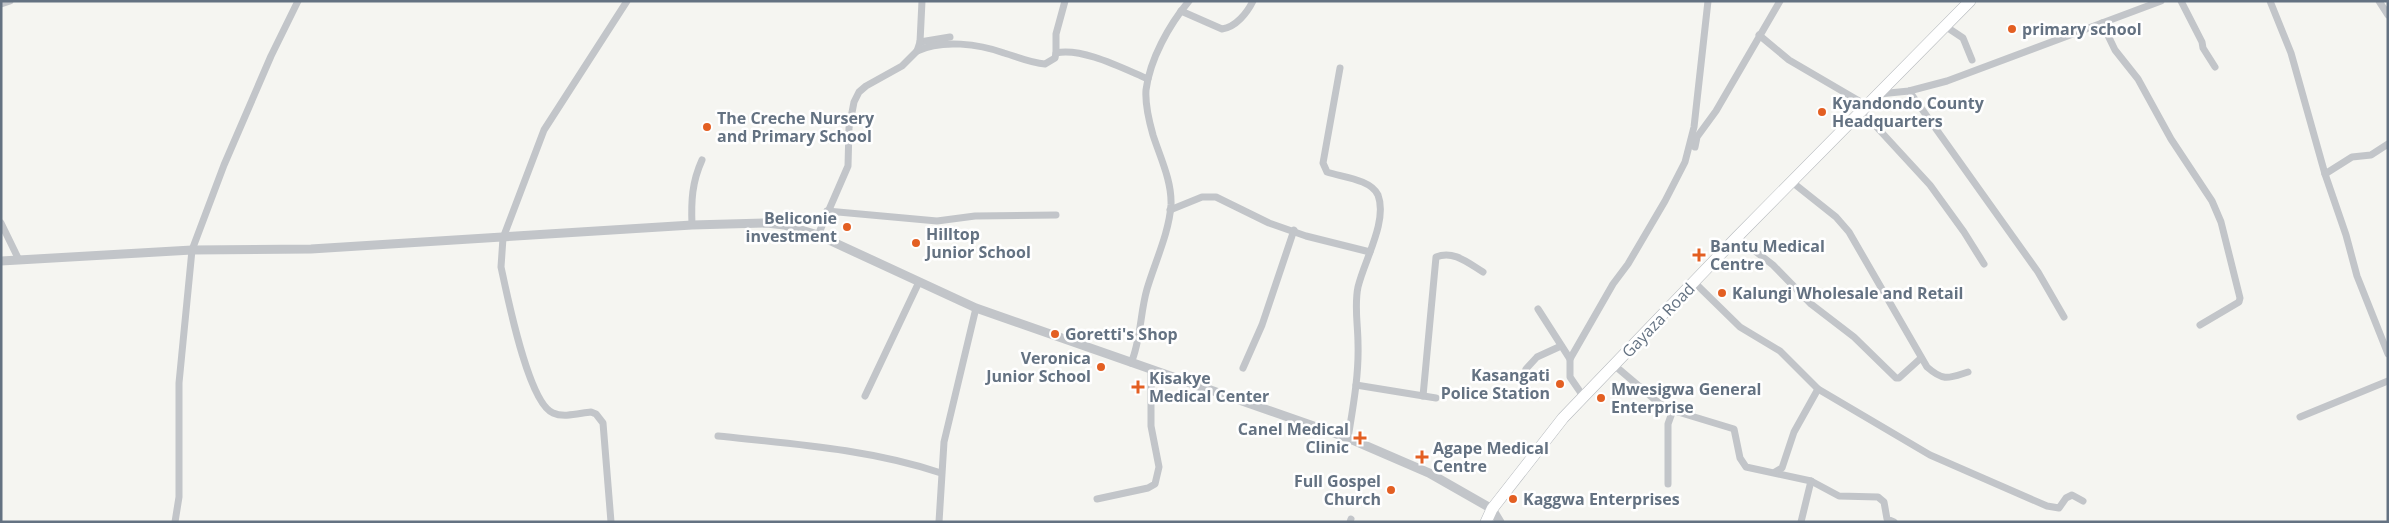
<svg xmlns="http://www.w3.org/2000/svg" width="2389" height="523" viewBox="0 0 2389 523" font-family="'Open Sans',sans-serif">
  <rect width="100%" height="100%" fill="#f5f5f1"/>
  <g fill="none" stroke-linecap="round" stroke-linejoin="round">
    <g stroke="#b5b9bd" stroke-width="12">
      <path id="primary" d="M1486,522L1492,509L1563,418L1737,237L1970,1"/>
    </g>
    <g stroke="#c2c5c9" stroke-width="7">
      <path d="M2181,1L2202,42L2203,48L2215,67"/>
      <path d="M2270,1L2291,53L2325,174L2346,235L2357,276L2388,354"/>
      <path d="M2379,1L2388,15"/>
      <path d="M1,4L10,1"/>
      <path d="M1181,11L1222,29C1236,27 1247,13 1253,1"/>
      <path d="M2102,23L2115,50L2138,79L2171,139L2212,201L2221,222L2240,298L2239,302L2200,325"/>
      <path d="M1945,26L1963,38L1972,60"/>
      <path d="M1759,35L1789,60L1866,105"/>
      <path d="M920,42L950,37"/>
      <path d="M917,51C942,39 979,44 1004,53C1018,57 1030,63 1045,64L1055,58L1056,53C1082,47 1124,69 1148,79"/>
      <path d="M1056,53V34L1065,1"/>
      <path d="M1340,68L1323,163L1327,172C1341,177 1371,179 1378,195C1388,221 1364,261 1358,287C1354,306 1358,324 1358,344C1359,375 1353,407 1348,438"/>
      <path d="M1909,91L2038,272L2064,317"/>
      <path d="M1879,94L1909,91L1947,81L2161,1"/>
      <path d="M1861,110L1930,185L1964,232L1984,264"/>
      <path d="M1695,147L1697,137L1716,111L1780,1"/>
      <path d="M2325,174L2352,157L2371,155L2388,144"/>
      <path d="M1792,182L1836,217L1849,232L1927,367C1944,382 1949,378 1968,372"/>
      <path d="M1170,210L1202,197H1216L1269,223L1306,236L1370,252"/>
      <path d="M827,211L937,221L975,216L1056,215"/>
      <path d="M1,223L19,260"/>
      <path d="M692,225C691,201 692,182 702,160"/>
      <path d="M818,235L848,166L849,128L854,102L859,92L866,86L902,66L917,51L920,42L922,1"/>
      <path d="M1737,237L1773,265L1811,304L1854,337L1896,378H1899L1921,358"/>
      <path d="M1694,282L1740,327L1780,351L1818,389L1930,455L2047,506L2059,508L2066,498L2072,495L2083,501"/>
      <path d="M1538,309L1570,359"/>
      <path d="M1131,363C1141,340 1140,313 1147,289C1155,262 1169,233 1171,205C1172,181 1160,157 1153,135C1149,121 1145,104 1146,90C1150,59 1169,25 1189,1"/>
      <path d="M1614,365L1660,404L1678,412L1734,429L1740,458L1746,467L1811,481L1839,496L1878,497L1884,502L1887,519L1894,522"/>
      <path d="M1243,368L1262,325L1294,230"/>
      <path d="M1526,369L1537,357L1561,346"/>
      <path d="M1356,385L1436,398"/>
      <path d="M865,396L919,282"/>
      <path d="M1423,396L1436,257C1454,250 1468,263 1483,272"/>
      <path d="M1583,396L1570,377V359L1613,284L1628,264L1665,201L1685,162L1694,127L1708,1"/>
      <path d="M2300,417L2388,381"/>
      <path d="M718,436C793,444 869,449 941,473"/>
      <path d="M1775,472L1782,468L1794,432L1818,389"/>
      <path d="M1668,484V424L1673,410"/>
      <path d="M1097,499L1148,488L1155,484L1159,467L1151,426V370"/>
      <path d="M175,522L179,497V383L192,250L224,165L271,56L298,1"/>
      <path d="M611,522L603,423L596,414L591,412C580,413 564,418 553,413C528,403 507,294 501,267L503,238L544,130L627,1"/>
      <path d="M939,522L944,442L976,308"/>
      <path d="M1350,522L1351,519"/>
      <path d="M1801,522L1811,481"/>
    </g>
    <path stroke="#c2c5c9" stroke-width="9" d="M1,261L192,250L311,249L692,225L767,223L784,225L818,235L976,308L1348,438L1429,473L1492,509L1500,522"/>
    <use href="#primary" stroke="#fff" stroke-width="11"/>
  </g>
  <g fill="#e35f22" stroke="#fff" stroke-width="2">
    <circle cx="2012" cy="29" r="5"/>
    <circle cx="1822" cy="112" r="5"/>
    <circle cx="707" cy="127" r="5"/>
    <circle cx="847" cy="227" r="5"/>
    <circle cx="916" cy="243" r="5"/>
    <path d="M1696.5 247.5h5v5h5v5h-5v5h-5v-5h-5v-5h5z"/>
    <circle cx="1722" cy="293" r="5"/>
    <circle cx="1055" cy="334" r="5"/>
    <circle cx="1101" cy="367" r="5"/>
    <circle cx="1560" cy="384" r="5"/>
    <path d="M1135.5 379.5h5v5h5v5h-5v5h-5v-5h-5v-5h5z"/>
    <circle cx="1601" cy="398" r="5"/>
    <path d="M1357.5 430.5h5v5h5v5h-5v5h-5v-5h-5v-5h5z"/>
    <path d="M1419.5 449.5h5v5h5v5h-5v5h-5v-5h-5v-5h5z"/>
    <circle cx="1391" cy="490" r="5"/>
    <circle cx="1513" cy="499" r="5"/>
  </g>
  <g text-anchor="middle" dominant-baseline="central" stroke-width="5" stroke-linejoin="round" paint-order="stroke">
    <g font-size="16" font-weight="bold" fill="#647282" stroke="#fff" text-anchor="start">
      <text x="2022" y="29">primary school</text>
      <text x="1832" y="103">Kyandondo County<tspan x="1832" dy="18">Headquarters</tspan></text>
      <text x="717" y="118">The Creche Nursery<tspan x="717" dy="18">and Primary School</tspan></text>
      <text x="837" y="218" text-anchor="end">Beliconie<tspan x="837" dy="18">investment</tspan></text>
      <text x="926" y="234">Hilltop<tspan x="926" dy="18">Junior School</tspan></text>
      <text x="1710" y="246">Bantu Medical<tspan x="1710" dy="18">Centre</tspan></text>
      <text x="1732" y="293">Kalungi Wholesale and Retail</text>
      <text x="1065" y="334">Goretti's Shop</text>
      <text x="1091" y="358" text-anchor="end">Veronica<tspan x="1091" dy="18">Junior School</tspan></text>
      <text x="1550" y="375" text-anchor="end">Kasangati<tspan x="1550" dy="18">Police Station</tspan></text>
      <text x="1149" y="378">Kisakye<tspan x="1149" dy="18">Medical Center</tspan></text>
      <text x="1611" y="389">Mwesigwa General<tspan x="1611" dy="18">Enterprise</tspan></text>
      <text x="1349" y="429" text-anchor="end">Canel Medical<tspan x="1349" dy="18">Clinic</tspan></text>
      <text x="1433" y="448">Agape Medical<tspan x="1433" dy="18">Centre</tspan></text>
      <text x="1381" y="481" text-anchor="end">Full Gospel<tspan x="1381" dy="18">Church</tspan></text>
      <text x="1523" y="499">Kaggwa Enterprises</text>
    </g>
    <g font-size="16" fill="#647282" stroke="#fff">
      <text transform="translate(1658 320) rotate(-46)">Gayaza Road</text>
    </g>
  </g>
  <rect width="2389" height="523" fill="none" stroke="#647282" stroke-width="5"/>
</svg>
